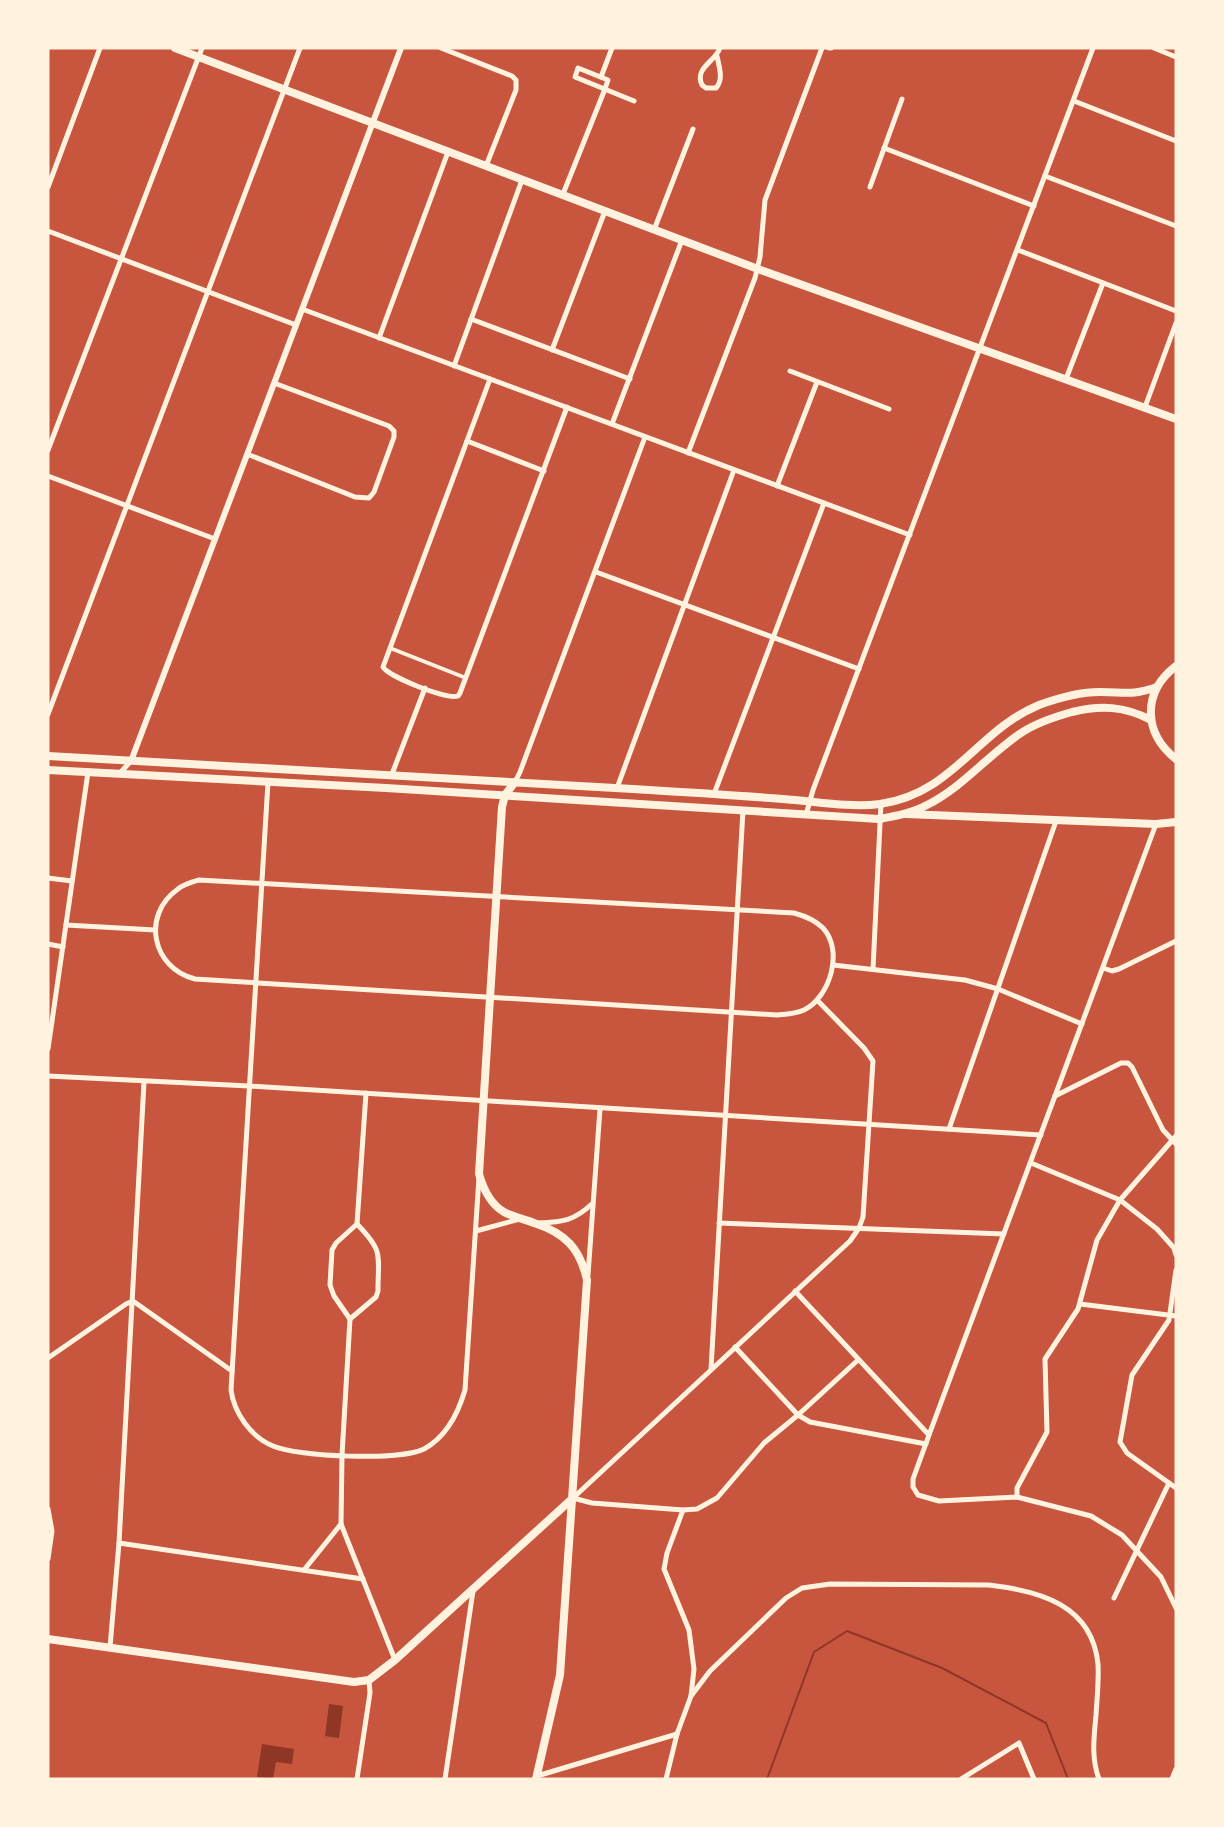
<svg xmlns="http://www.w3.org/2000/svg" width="1224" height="1827" viewBox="0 0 1224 1827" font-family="Rubik,sans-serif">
  <rect width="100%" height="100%" fill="#c8553d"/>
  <g fill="#8f3625">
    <path d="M329,1704L343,1706L339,1738L325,1736Z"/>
    <path d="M262,1744L294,1749L292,1764L276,1762L273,1779L257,1777Z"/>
  </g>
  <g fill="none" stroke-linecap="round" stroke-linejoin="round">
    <path stroke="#8f3625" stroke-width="2" d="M767,1779L814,1652L847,1631L942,1668L1046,1723L1068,1779"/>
    <path stroke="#fff3e0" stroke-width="4" d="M390,648L466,678"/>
    <g stroke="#fff3e0" stroke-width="5">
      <path d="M441,48L512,76L516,80V90L486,166"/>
      <path d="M829,48H831"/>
      <path d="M1154,48L1176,57"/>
      <path d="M717,56C719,67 724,79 716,88H706L702,85C694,68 715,62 720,48"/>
      <path d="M601,77L612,48"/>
      <path d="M1074,101L1176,141"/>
      <path d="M884,148L1034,206"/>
      <path d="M1045,176L1176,226"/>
      <path d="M48,187L100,48"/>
      <path d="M870,187L902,99"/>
      <path d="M563,194L605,89L608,80L578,68L575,77L634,101"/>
      <path d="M654,230L693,129"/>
      <path d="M48,231L296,325"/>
      <path d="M1018,250L1176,311"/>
      <path d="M302,309L910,535"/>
      <path d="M471,319L630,379"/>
      <path d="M379,338L448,152"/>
      <path d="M552,350L605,211"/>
      <path d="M454,366L522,180"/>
      <path d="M790,371L889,409"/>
      <path d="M490,379L383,667C389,677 447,700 458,696L460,693L567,407"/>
      <path d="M1066,379L1103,283"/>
      <path d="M1145,407L1176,323"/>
      <path d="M612,424L682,240"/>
      <path d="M467,441L544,471"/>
      <path d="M48,450L202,48"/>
      <path d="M688,453L755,278L760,257L765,200L822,48"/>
      <path d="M247,454L355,497L369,498L374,492L394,437V431L389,426L274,383"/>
      <path d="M48,476L215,539"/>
      <path d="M777,486L817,382"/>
      <path d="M596,572L859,669"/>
      <path d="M48,714L300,48"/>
      <path d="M119,774L131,761"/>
      <path d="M392,774L425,688"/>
      <path d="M268,782L231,1390C234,1413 251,1437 273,1446C298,1457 400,1461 424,1449C446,1437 458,1414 465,1390L479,1177"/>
      <path d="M515,782L520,772L645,437"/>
      <path d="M617,788L734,470"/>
      <path d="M714,794L824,503"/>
      <path d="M806,815L813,790L1093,48"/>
      <path d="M1156,824L929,1435L913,1479V1487L918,1495L939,1501L1017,1497L1091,1516L1122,1535L1161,1577L1176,1608"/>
      <path d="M48,878L72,881"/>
      <path d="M199,880L794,913C805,916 815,920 823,928C844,951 830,997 804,1010C796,1014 786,1014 777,1015L195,979C152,968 141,915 178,889C184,884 192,882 199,880Z"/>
      <path d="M66,925L155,930"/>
      <path d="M48,944L63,947"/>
      <path d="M833,965L965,980L998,989L1082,1024"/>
      <path d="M1103,968L1112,971L1119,969L1176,941"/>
      <path d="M873,969L881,803"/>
      <path d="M817,1000L864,1048L873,1061L863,1217L859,1228L850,1241L573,1498L592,1503L683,1510L697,1509L717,1498L764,1443L798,1415L858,1360"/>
      <path d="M48,1049L88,772"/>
      <path d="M48,1076L249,1086L1041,1135"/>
      <path d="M366,1093L357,1224L336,1243L332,1250L330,1285L334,1296L350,1319L342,1455L341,1524L395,1660"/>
      <path d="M1055,1096L1121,1063H1128L1132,1067L1163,1130L1176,1144"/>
      <path d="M949,1129L1056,821"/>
      <path d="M1031,1163L1120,1200L1157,1229L1174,1248L1176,1255"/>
      <path d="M538,1223C563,1222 574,1221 593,1203"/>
      <path d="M719,1223L1004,1234"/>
      <path d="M476,1231L520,1219"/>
      <path d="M1176,1270L1169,1320L1132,1375L1120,1442L1127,1453L1176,1488"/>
      <path d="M588,1275L600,1109"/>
      <path d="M795,1291L929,1435"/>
      <path d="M1080,1304L1176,1316"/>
      <path d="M350,1319L376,1297L378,1291C378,1254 384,1252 357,1224"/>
      <path d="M735,1347L798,1415L810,1422L926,1444"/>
      <path d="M48,1358L126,1304L133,1301L232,1371"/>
      <path d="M711,1369L743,810"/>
      <path d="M1017,1497V1488L1047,1432L1045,1359L1078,1309L1097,1240L1120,1200L1176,1136"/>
      <path d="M48,1509L52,1531L48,1559"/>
      <path d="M119,1543L363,1579"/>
      <path d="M304,1570L341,1524"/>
      <path d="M1114,1598L1169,1483"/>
      <path d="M110,1647L119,1543L144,1082"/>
      <path d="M691,1696L710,1671L786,1598L802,1588L830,1584L989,1585C1040,1591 1092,1605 1098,1664C1099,1681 1097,1698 1096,1715C1094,1737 1091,1758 1099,1779"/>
      <path d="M537,1776L677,1734"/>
      <path d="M357,1779L370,1693L369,1680"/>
      <path d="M445,1779L473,1591"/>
      <path d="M666,1779L677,1734L691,1696L694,1669L689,1630L664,1569L667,1553L683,1510"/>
      <path d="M961,1779L1019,1743L1034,1779"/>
      <path d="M1172,1779L1176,1769"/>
    </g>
    <path stroke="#fff3e0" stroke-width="6" d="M131,761L401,48"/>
    <g stroke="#fff3e0" stroke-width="8">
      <path d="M175,48L758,269L1176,419"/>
      <path d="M515,782L505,795L502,807L479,1174C483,1188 490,1204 504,1212C513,1217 524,1219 534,1223C565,1233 580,1248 587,1280L560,1675L536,1779"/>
      <path d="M906,814L1156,824L1176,822"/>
      <path d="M48,1639L354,1682L369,1680L395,1660L573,1498"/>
    </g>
    <g stroke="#fff3e0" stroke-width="8">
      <path d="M1176,666C1142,692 1143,733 1176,759"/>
      <path d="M48,756C243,768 438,777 633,789C683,792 733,795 783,799C814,801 848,808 880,804C954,793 976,731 1039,705C1058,698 1080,692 1100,692C1126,692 1131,696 1157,687"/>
      <path d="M48,770L386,788L879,819C896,816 912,813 927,805C963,787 988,755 1021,733C1036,723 1054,717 1072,712C1101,705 1124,706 1151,720"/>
    </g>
  </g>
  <rect width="1224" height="1827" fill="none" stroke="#fff3e0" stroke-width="99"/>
</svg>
